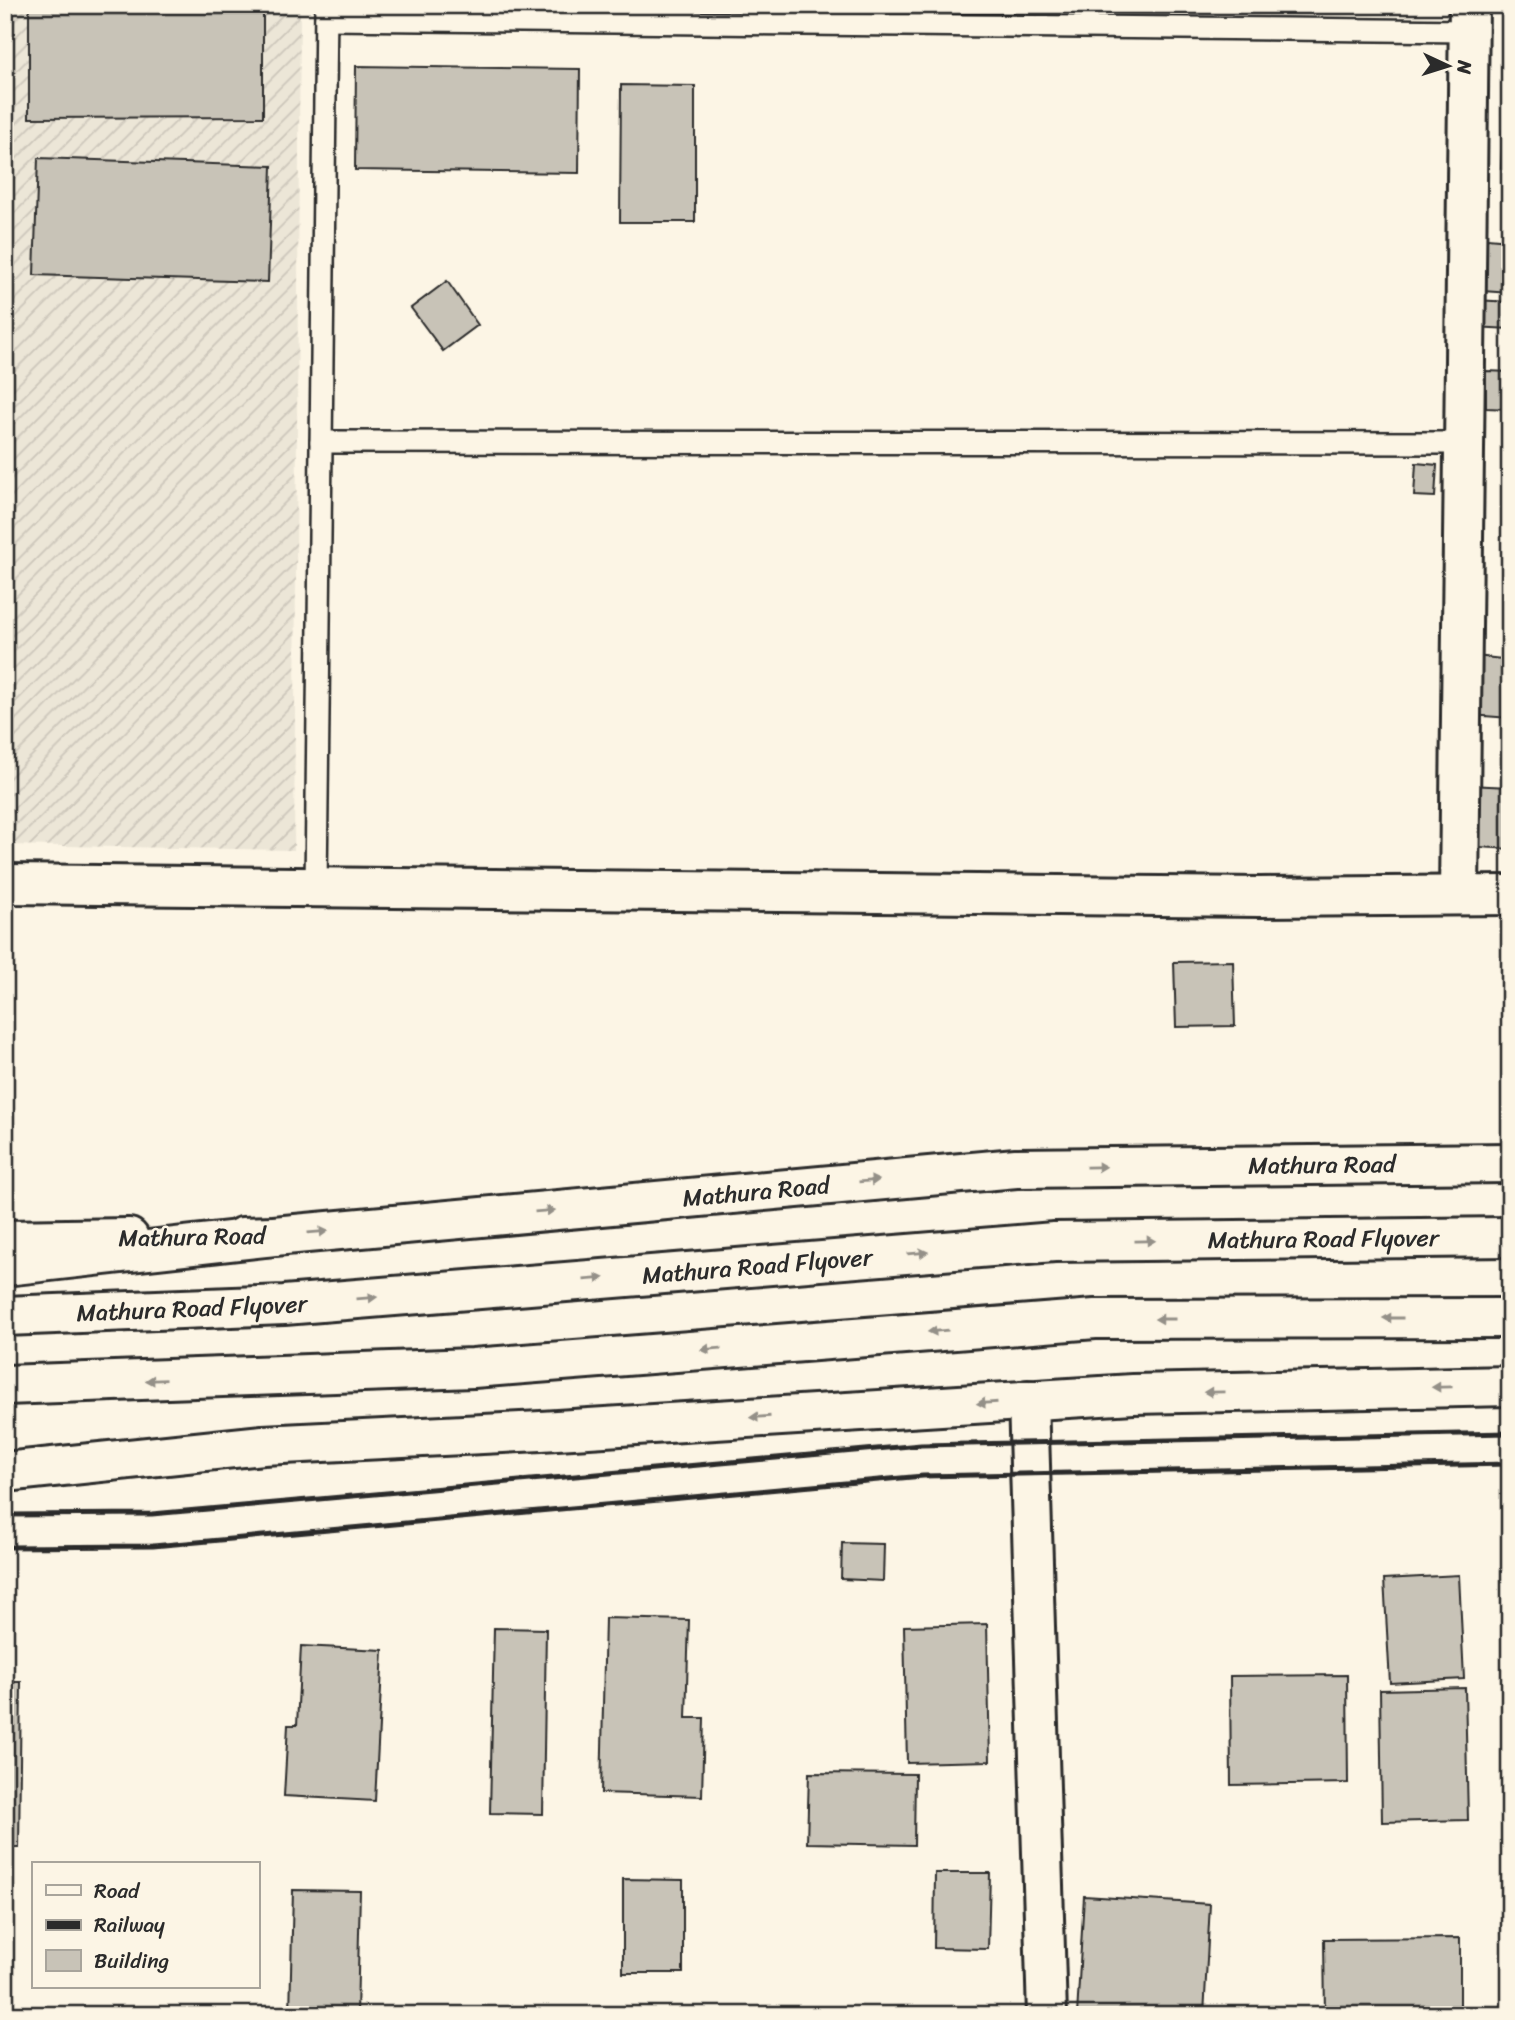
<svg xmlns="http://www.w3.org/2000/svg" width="1515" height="2020" viewBox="0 0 1515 2020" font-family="Sriracha,sans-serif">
  <defs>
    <pattern id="industrial-furrows" width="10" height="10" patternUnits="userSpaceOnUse" patternTransform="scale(1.75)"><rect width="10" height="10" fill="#ece6d7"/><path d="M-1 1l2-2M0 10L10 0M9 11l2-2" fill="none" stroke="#cbc5b9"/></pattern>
  </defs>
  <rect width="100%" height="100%" fill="#fcf5e5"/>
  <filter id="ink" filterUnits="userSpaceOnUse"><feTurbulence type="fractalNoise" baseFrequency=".0143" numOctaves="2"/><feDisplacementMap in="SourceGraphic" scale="14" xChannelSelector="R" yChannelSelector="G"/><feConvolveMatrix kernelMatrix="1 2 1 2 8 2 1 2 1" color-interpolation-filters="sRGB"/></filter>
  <g filter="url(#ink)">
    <path fill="url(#industrial-furrows)" d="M5,5H300L294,850L5,845Z"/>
    <g fill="#c8c3b7" stroke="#2b2b2b" stroke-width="2">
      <path d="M29,5H263V117L29,118Z"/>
      <path d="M356,66L580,69L579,173L355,170Z"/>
      <path d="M621,85L695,86V222H620Z"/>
      <path d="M1503,130L1510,131V168H1501Z"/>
      <path d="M38,158L272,166L268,282L34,275Z"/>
      <path d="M1487,238L1510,240V293L1483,291Z"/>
      <path d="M447,281L478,325L443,351L411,308Z"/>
      <path d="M1476,300L1510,302V329L1474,327Z"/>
      <path d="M1486,371L1510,372V409L1486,408Z"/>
      <path d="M1416,463L1437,465L1435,497L1414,496Z"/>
      <path d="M1476,656L1510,660V718L1471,715Z"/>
      <path d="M1468,785L1510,787V849L1464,846Z"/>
      <path d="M1233,961L1235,1026L1176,1027L1174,962Z"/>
      <path d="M842,1543L884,1544L883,1581L841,1579Z"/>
      <path d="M1459,1575L1464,1679L1390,1683L1384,1579Z"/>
      <path d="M605,1618L689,1620L686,1718H704L702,1796L601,1793Z"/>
      <path d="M987,1624L990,1761L907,1763L904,1626Z"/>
      <path d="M494,1628L546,1629L543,1814L490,1813Z"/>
      <path d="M301,1646L383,1650L375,1801L284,1796L288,1725H297Z"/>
      <path d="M1347,1675L1348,1783L1231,1785L1230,1676Z"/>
      <path d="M5,1682H21L19,1848H5Z"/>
      <path d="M1465,1688L1468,1820L1382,1822L1380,1690Z"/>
      <path d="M809,1773L915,1774L914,1845L807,1843Z"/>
      <path d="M935,1873H990L988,1949L934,1948Z"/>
      <path d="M623,1879L683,1880V1973H623Z"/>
      <path d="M293,1890L360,1891L357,2015L290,2014Z"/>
      <path d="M1084,1896L1210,1904L1204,2015H1077Z"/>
      <path d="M1460,1938V2015H1325L1324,1939Z"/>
    </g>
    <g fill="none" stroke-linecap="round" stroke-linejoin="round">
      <g stroke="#2b2b2b" stroke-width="26">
        <g id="service">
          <path d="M326,19L1468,31"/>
          <path d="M321,442L1464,443"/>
          <path d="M316,888L326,7"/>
        </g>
      </g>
      <g stroke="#2b2b2b" stroke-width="44">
        <g id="minor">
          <path d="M5,884L1260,897L1510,895"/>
          <path d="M1459,895L1469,5"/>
          <path d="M1028,1400L1047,2015"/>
        </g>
      </g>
      <g stroke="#2b2b2b" stroke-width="44">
        <g id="secondary">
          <path id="s1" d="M242,1237L274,1236L1016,1168L1510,1163"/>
          <path d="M5,1240L129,1238"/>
          <path d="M5,1472L263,1445L541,1431L1133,1394L1510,1386"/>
        </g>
      </g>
      <g stroke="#2b2b2b" stroke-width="44">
        <g id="trunk">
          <path d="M5,1266L274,1236"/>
          <path id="s2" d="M5,1316L284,1305L1054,1242L1510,1237"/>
          <path d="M5,1385L473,1368L1095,1319L1510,1318"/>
        </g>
      </g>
      <use href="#service" stroke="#fcf5e5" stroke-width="21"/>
      <use href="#minor" stroke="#fcf5e5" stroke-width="38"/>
      <use href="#secondary" stroke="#fcf5e5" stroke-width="38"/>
      <use href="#trunk" stroke="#fcf5e5" stroke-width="38"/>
      <g stroke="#2b2b2b" stroke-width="5">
        <path d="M5,1515L152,1514L921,1445L1510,1433"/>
        <path d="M5,1547L153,1546L923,1476L1510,1464"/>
      </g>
    </g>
    <defs><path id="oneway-solid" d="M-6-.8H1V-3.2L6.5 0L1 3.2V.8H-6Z" transform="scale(1.75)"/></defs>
    <g fill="#949088">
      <use href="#oneway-solid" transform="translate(1096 1167) rotate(-1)"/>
      <use href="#oneway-solid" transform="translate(869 1181) rotate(-5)"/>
      <use href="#oneway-solid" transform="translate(545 1211) rotate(-5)"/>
      <use href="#oneway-solid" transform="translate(318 1232) rotate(-5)"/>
      <use href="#oneway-solid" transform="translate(1145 1241) rotate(-1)"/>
      <use href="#oneway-solid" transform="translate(918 1253) rotate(-5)"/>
      <use href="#oneway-solid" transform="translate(594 1279) rotate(-5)"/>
      <use href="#oneway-solid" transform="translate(367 1298) rotate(-5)"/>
      <use href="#oneway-solid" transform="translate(1393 1318) rotate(180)"/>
      <use href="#oneway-solid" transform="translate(1165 1319) rotate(180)"/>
      <use href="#oneway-solid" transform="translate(938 1331) rotate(175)"/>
      <use href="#oneway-solid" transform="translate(711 1349) rotate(175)"/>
      <use href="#oneway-solid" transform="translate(156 1380) rotate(178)"/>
      <use href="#oneway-solid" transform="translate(1442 1387) rotate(179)"/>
      <use href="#oneway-solid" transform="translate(1214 1392) rotate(179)"/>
      <use href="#oneway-solid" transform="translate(987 1403) rotate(176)"/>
      <use href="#oneway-solid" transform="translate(760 1417) rotate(176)"/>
    </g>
  </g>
  <g text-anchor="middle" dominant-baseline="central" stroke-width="5" stroke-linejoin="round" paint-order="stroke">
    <g font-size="24" fill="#2b2b2b" stroke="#fcf5e5">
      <text stroke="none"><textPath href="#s1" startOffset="1083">Mathura Road</textPath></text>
      <text stroke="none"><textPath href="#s1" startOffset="516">Mathura Road</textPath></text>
      <text transform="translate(192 1237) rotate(-1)">Mathura Road</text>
      <text stroke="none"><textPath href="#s2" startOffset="1321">Mathura Road Flyover</textPath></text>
      <text stroke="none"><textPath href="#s2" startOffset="754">Mathura Road Flyover</textPath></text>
      <text stroke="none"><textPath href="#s2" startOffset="187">Mathura Road Flyover</textPath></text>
    </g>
  </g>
  <rect width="1515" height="2020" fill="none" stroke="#fcf5e5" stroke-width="28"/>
  <rect x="14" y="14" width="1487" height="1992" fill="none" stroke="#2b2b2b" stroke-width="2.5" filter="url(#ink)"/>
  <rect x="32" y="1862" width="228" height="126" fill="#fcf5e5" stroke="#a8a49b" stroke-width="2"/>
  <rect x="46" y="1885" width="35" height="10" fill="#fcf5e5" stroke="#a8a49b" stroke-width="2"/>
  <text x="94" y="1898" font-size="21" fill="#2b2b2b">Road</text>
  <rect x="46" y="1920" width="35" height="10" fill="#2b2b2b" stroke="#a8a49b" stroke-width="2"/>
  <text x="94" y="1932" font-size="21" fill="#2b2b2b">Railway</text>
  <rect x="46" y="1950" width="35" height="21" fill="#c8c3b7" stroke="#a8a49b" stroke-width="2"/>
  <text x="94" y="1968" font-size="21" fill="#2b2b2b">Building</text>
  <g transform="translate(1448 66) rotate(94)" stroke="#fcf5e5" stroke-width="5" paint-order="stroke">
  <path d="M0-5L12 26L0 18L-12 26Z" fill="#2b2b2b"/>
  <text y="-10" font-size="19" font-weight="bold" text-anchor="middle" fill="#2b2b2b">N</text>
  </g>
</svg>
